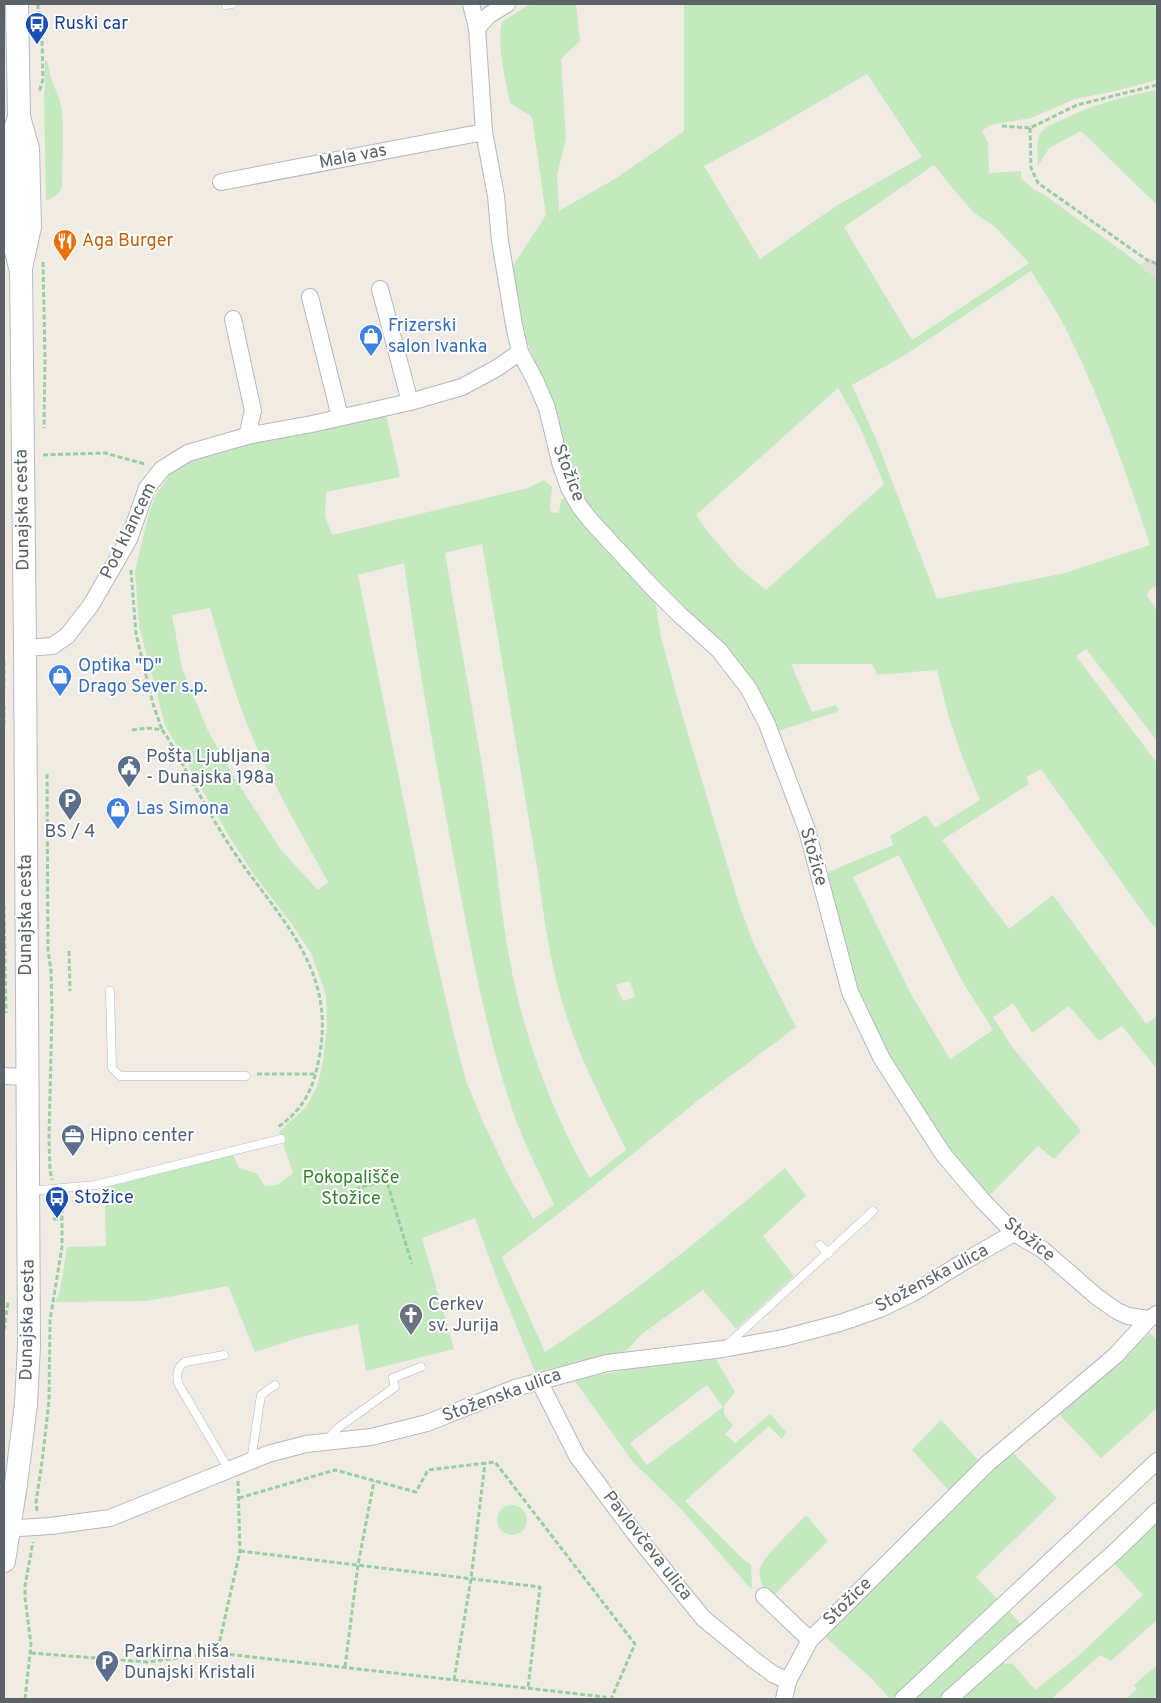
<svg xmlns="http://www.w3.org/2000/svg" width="1161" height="1703" viewBox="0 0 1161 1703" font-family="Overpass,sans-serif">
  <rect width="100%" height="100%" fill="#f0ece4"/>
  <path fill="#e1ded9" d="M1150,259L1157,261V280L1140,264Z"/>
  <g fill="#c4e9bf" fill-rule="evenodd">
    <path d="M530,4H576L580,41L561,59L566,139L557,175L559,211L618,177L684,131V4H1157V80L1115,91L1075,99L1031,118L990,125L982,131L988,143L989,173L1021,171V178L1034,190L1043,194L1140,264L1157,280V586L1150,589L1147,595L1157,611V741L1086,649L1076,656L1157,763V930L1145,915L1041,769L1026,777L1029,784L942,840L1009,929L1053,895L1146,1024L1157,1016V1069L1122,1026L1099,1041L1069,1006L1032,1033L1013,1003L993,1017L1013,1048L1081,1131L1054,1159L1038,1146L988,1197L952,1157L898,1071L875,1028L858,990L848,960L826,873L893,845L890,836L926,815L935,828L980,800L963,759L948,714L937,670L877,675L872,664H791L812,712L836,705L839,711L778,731L756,687L735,657L715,636L683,614L596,516L578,490L567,460L557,413L520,326L511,269L546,215L532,117L510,103C506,81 496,43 502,22ZM867,74L922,157L836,206L760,259L704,166L769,131ZM934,165L954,190L974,213L994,226L1029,263L912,340L844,227ZM1031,271C1042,289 1055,308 1065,327C1100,397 1126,471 1150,545L1065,573L937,599L878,444L852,385L905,355ZM838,388L859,425L884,484L766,590L738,567L709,533L696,515ZM899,855L962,981L993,1030L950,1059L912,996L853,877Z"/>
    <path d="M45,61H48C48,79 60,94 62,111C64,136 62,162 62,187C60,193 53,199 46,200L44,93L45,87Z"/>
    <path d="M1157,90V205L1081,131L1049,148L1038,166C1038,156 1035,140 1041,132C1046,126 1055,123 1061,120C1092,105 1124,96 1157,90Z"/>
    <path d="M386,414L400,477L326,492L325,516L332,535L528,488L544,480L552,487L550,505L551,512L559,513L561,499L567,498L655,600L661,637L679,704L739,904L755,947L796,1027L701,1098L580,1197L502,1257L545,1352C629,1298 708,1233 785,1168L806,1196L763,1236L794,1276L736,1329L703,1290L642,1334L626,1351L535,1372L495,1274L475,1218L422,1238L454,1349L366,1371L358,1324L301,1337L255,1352L228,1286L146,1301L55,1302L60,1291L67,1247L106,1246L105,1207L107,1187L233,1155L239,1168L256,1173L265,1186L277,1185L293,1173L279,1132L306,1107L317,1087L323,1061L327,1025L326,995L311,953L291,923L254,875L230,838L165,725L139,626L135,571L148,517L155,496L169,475L191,459L221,449ZM482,544L538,873C544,920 551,969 566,1015C581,1062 605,1106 626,1150L590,1178C556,1121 528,1046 514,982C502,925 497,867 489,810C476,724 459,638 445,553ZM404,563C418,665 436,765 455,865C471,949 486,1034 514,1115C525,1146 541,1175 554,1205L533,1219L511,1180L483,1122L466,1081L454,1035L430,931L358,575ZM210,608C223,651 234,695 252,736C273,786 302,834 328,882L318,890L281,850L234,777L208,731L182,668L172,615ZM630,981L635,997L623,1001L616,985Z"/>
    <path d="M1150,1333L1157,1340V1408L1101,1458L1056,1411Z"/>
    <path d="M716,1359L735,1392L724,1406V1414L733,1426L725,1434L735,1443L770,1414L786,1432L782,1439L769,1426L685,1501L744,1560L751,1565L752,1587L751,1589L680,1508L633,1462L574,1380L630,1369ZM707,1385L723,1407L647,1465L630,1443Z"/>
    <path d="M941,1420L981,1463L950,1492L912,1450Z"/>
    <path d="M1011,1451L1057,1498L976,1577L999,1601L893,1699H890L871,1678L823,1635Z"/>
    <circle cx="512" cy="1520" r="15"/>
    <path d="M806,1515L828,1541L773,1596L767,1594C763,1587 758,1578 760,1568C765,1554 795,1528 806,1515Z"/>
    <path d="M1157,1519V1620L1111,1661L1100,1655L1051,1699H956L999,1663L1013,1664L1035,1690L1076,1658L1143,1595L1112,1561Z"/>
    <path d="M1008,1610L1024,1627L941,1699H912L982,1637Z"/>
    <path d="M1157,1665V1699H1126L1137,1689L1134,1685Z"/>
  </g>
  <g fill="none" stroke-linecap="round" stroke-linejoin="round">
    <g stroke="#b5b8bc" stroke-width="9">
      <g id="service">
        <path d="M226,5L232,4"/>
        <path d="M110,991L112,1068L120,1076H246"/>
        <path d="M29,1191L96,1185L281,1139"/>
        <path d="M820,1245L828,1254"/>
        <path d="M726,1346L873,1211"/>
        <path d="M224,1355L185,1362C176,1368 176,1376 179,1385L229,1470"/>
        <path d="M328,1439L338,1428L395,1387L393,1378L421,1367"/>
        <path d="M251,1461L261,1395L275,1385"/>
      </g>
    </g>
    <g stroke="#b5b8bc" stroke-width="18">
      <g id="minor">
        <path d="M471,4L477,28L484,132L496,196L500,241L514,325L520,352L535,380L547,408L560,462L569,488L580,507L591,521L652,587L680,615L719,650L749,689L767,724L807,830L850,992L882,1059L943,1154L982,1200L1014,1233L1043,1250L1097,1297L1117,1311L1128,1316L1149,1319L1157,1314"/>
        <path d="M477,28L489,15L507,4"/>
        <path d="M221,182L484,132"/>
        <path d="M380,289L410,402"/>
        <path d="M310,297L340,417"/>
        <path d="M233,319L253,411L247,436"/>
        <path d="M25,648L52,646L67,636L91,605L129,539L147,488L162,469L188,453L247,436L312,424L410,402L462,387L497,368L520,352"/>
        <path d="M4,1076L27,1077"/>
        <path d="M539,1381L577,1456L636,1535L703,1618L754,1660L773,1674L788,1681"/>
        <path d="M4,1529L50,1526L110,1518L268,1454L306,1444L371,1437L427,1423L515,1388L607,1363L723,1349L783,1338L840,1323L880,1309L913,1293L965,1261L1014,1233"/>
        <path d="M764,1596L810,1640L788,1681L784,1699"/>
        <path d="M810,1640L988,1463L1115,1356L1149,1319"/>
        <path d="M903,1699L1157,1461"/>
        <path d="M949,1699L1117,1550L1157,1511"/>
      </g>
    </g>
    <g stroke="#b6bbc0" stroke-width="24">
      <g id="secondary">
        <path d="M19,117L9,149L8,220L20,267"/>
        <path d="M4,1561L16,1484L26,1404L29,1346L25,648L21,268L30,227L28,149L19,117L17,4"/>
      </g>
    </g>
    <g stroke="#99cda2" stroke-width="3" stroke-dasharray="5 2.5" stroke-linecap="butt">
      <path d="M38,4V22L42,38L43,79L39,93"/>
      <path d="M1002,126L1030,128L1077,105L1157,85"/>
      <path d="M1030,128L1031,168L1038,183L1147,260L1157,264"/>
      <path d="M43,262L45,359L44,428"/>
      <path d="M43,455L105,453L145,464"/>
      <path d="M131,570L136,634L153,704L162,730"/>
      <path d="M4,662V689"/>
      <path d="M4,725V705"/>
      <path d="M132,730L148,728L162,730L166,735C186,770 205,806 226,840C272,913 338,963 319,1058C314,1088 303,1110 278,1127"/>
      <path d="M47,774L48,950L51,971L52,1011L49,1138L50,1170L52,1180"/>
      <path d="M4,906L6,1013"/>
      <path d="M69,951L70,991"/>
      <path d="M257,1074H316"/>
      <path d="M348,1192L386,1179L412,1264"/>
      <path d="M53,1219H62"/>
      <path d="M4,1330L8,1301"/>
      <path d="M238,1481L240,1551L217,1653L605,1697V1699"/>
      <path d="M239,1498L335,1470L416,1492L428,1470L495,1462L635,1644L611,1699"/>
      <path d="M37,1511L36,1502L42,1462L49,1401L50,1320L62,1247V1212L60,1199"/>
      <path d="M240,1551L540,1587L528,1688"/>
      <path d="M31,1653L147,1662L217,1653"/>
      <path d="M345,1667L358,1565L374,1481"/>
      <path d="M454,1680L471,1579L485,1463"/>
      <path d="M25,1699L31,1645L25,1597V1586L33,1542"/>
    </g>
    <use href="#service" stroke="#fff" stroke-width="8"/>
    <use href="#minor" stroke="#fff" stroke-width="16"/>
    <use href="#secondary" stroke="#fff" stroke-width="22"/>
  </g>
  <defs>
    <g id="bus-pin" transform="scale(1.25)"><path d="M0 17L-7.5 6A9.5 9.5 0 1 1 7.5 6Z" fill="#1a4fb4" stroke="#fff"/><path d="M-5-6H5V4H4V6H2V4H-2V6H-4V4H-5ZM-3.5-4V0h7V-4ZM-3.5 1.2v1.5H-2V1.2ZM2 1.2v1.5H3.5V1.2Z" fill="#fff"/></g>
    <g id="restaurant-pin" transform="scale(1.25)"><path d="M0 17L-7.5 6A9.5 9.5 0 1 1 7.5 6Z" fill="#e8710a" stroke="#fff"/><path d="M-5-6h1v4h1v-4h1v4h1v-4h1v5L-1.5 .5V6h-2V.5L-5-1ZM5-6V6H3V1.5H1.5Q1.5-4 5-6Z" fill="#fff"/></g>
    <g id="shop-pin" transform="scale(1.25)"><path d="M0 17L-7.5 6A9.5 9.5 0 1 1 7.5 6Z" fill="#3f7fe0" stroke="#fff"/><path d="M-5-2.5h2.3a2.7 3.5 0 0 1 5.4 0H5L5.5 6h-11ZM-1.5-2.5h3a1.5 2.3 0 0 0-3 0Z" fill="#fff"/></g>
    <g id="civic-pin" transform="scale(1.25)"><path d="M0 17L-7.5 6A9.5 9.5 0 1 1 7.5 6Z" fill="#5c6f8a" stroke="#fff"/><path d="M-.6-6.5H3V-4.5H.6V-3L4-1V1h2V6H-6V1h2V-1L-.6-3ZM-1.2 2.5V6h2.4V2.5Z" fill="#fff"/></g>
    <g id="parking-pin" transform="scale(1.25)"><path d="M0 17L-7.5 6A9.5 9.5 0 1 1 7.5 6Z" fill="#5c6f8a" stroke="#fff"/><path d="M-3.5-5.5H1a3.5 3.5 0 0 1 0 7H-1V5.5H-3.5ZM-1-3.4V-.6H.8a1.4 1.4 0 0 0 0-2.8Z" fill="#fff"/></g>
    <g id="office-pin" transform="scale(1.25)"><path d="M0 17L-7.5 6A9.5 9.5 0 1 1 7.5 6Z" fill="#5c6f8a" stroke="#fff"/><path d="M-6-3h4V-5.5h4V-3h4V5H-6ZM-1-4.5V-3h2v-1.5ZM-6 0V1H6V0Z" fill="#fff"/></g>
    <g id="church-pin" transform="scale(1.25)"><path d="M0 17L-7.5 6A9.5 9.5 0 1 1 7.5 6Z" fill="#6b7280" stroke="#fff"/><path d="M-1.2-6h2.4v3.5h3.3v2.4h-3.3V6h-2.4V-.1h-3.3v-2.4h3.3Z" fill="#fff"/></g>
  </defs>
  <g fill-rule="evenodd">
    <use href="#bus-pin" x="37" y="24"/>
    <use href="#restaurant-pin" x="65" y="241"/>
    <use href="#shop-pin" x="371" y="336"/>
    <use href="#shop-pin" x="60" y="676"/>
    <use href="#civic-pin" x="129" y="767"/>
    <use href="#parking-pin" x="70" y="800"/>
    <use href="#shop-pin" x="118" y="809"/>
    <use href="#office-pin" x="73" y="1136"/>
    <use href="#bus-pin" x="57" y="1198"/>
    <use href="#church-pin" x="411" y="1315"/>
    <use href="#parking-pin" x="107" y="1662"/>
  </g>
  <g text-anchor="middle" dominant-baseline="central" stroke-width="4" stroke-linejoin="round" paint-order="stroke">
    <g font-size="18" fill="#164399" stroke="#fff" text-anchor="start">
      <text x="54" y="24">Ruski car</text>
      <text x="74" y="1198">Stožice</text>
    </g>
    <g font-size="18" fill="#5c6266" stroke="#fff">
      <text transform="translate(353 157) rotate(-11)">Mala vas</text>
      <text transform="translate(568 473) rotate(69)">Stožice</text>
      <text transform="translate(23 510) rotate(-91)">Dunajska cesta</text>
      <text transform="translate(129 531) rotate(-64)">Pod klancem</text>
      <text transform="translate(813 857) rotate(74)">Stožice</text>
      <text transform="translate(26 915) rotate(-90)">Dunajska cesta</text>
      <text transform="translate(1029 1240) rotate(38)">Stožice</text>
      <text transform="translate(932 1279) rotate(-28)">Stoženska ulica</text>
      <text transform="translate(28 1320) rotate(-89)">Dunajska cesta</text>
      <text transform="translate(502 1396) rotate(-20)">Stoženska ulica</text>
      <text transform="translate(647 1546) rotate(52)">Pavlovčeva ulica</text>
      <text transform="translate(848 1602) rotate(-45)">Stožice</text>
    </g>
    <g font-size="18" fill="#c56008" stroke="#fff" text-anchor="start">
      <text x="82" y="241">Aga Burger</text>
    </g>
    <g font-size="18" fill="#366cbe" stroke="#fff" text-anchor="start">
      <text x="388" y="326">Frizerski<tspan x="388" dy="21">salon Ivanka</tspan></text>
      <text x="78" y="666">Optika "D"<tspan x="78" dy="21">Drago Sever s.p.</tspan></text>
      <text x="136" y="809">Las Simona</text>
    </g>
    <g font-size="18" fill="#4e5e75" stroke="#fff" text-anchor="start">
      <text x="146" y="757">Pošta Ljubljana<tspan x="146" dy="21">- Dunajska 198a</tspan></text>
      <text x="70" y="832" text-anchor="middle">BS / 4</text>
      <text x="90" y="1136">Hipno center</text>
      <text x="124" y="1652">Parkirna hiša<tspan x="124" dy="21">Dunajski Kristali</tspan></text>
    </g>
    <g font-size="18" fill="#34832e" stroke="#fff">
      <text x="351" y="1178">Pokopališče<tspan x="351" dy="21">Stožice</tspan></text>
    </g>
    <g font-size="18" fill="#5b616d" stroke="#fff" text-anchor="start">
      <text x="428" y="1305">Cerkev<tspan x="428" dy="21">sv. Jurija</tspan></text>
    </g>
  </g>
  <rect width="1161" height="1703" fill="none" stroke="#5c6266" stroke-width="10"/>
</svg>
